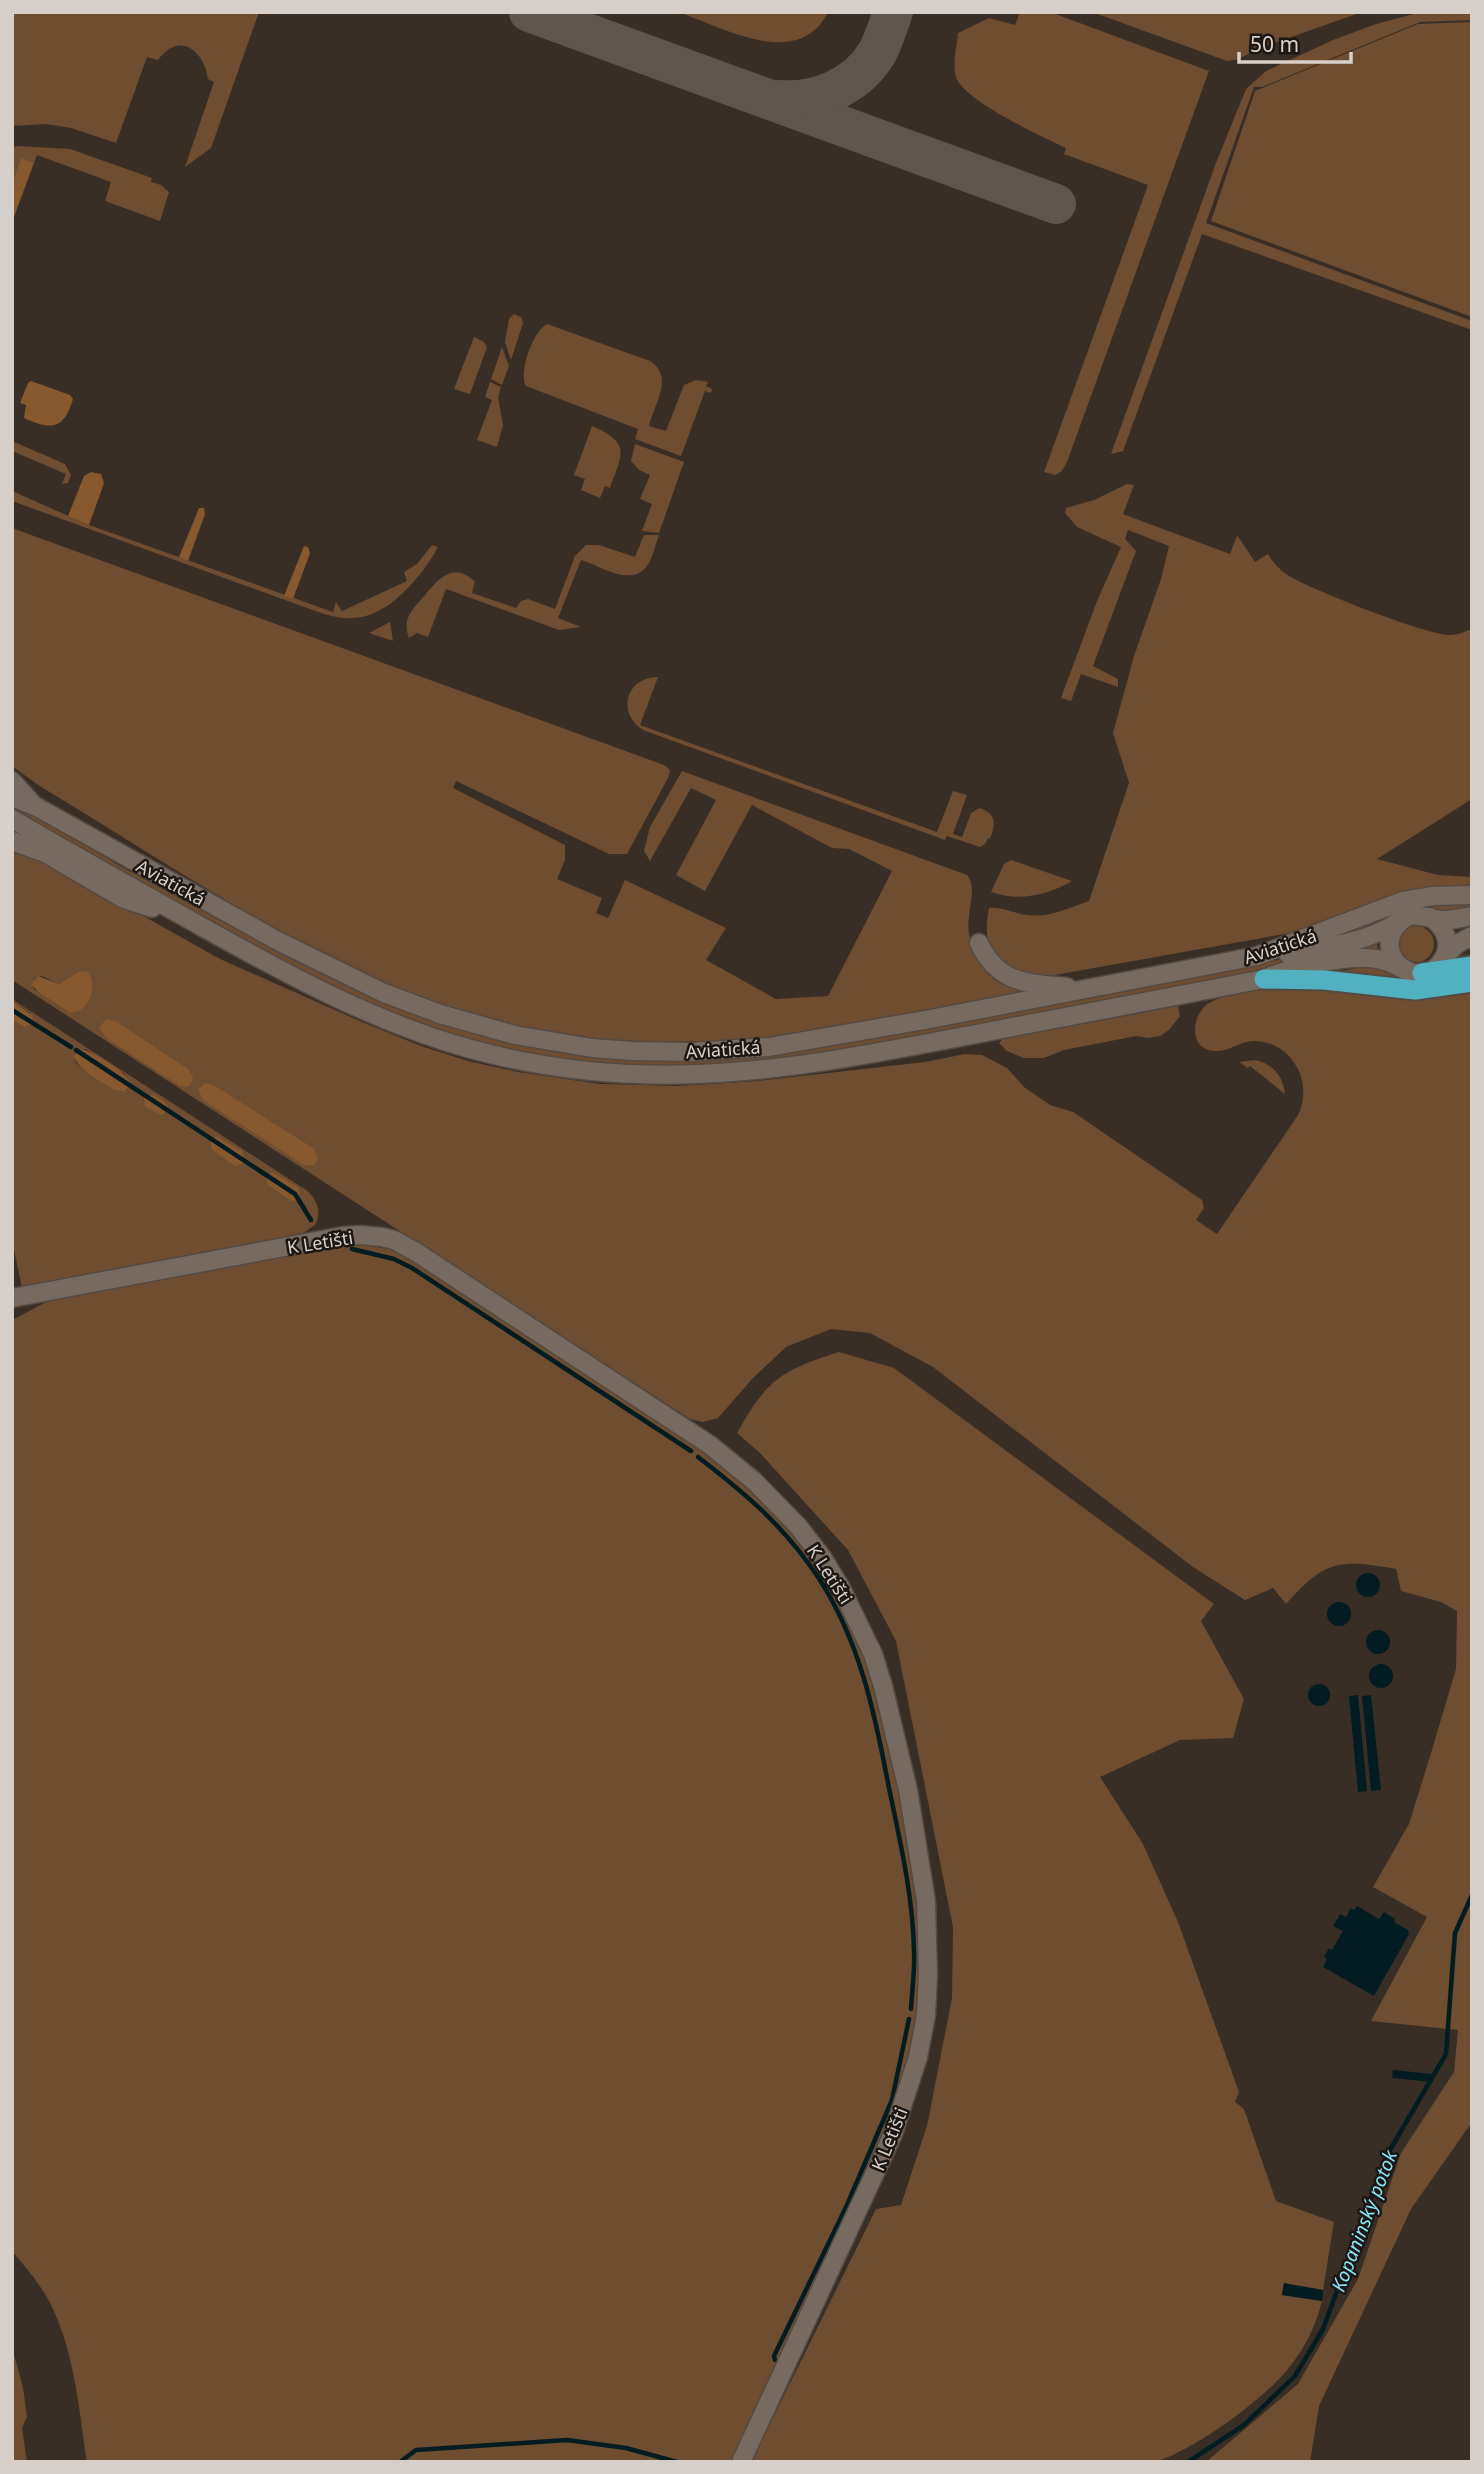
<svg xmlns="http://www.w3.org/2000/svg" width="1484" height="2474" viewBox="0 0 1484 2474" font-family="'Noto Sans',sans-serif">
  <rect width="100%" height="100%" fill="#382e25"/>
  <g fill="#6e4d30" fill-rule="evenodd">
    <path d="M12,12H259L211,148L185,167L214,82L208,79C204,50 179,31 158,60L147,57L116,143L71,128L46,124L12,126Z"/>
    <path d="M679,12H828C799,71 723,28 679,12Z"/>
    <path d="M1020,12H1050L1209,71L1067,462L1062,471L1055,475L1044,472L1148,185L1064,154L1066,148C1041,136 964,101 956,77C952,64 957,46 958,33L989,18L1015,25Z"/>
    <path d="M1092,12H1362L1257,49L1239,59L1227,61Z"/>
    <path d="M1421,12H1472V20L1420,22L1262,87H1254L1206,223L1472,321V330L1202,234L1123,451L1111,454L1216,163L1246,89L1266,71L1333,40L1376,24Z"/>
    <path d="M1472,22V317L1211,221L1255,91L1418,24Z"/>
    <path d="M17,146L70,149L152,178L151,182L161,185L169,192L160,221L105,201L111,182L37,155L34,163L21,159L12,183V148Z"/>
    <path d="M514,314L521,317L523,323L511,360L505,342L509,319Z"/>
    <path d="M547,324L650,361C675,377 654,404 649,426L666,431L684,385L696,380L708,382L706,386L712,389L711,393L705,391L681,456L635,439L638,429L526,386C518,373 533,331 547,324Z"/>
    <path d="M474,337L484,342L487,347L470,394L454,389Z"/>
    <path d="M502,347L509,366L502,385L491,379Z"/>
    <path d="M490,382L501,387L498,397L503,425L497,447L477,440L492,400L485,397Z"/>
    <path d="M592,426C631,443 623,453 610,488L605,486L600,498L581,490L585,479L574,475Z"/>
    <path d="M12,441L65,464L71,475L68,483L62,484L66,474L12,451Z"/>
    <path d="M635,444L684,462L659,533L642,531L652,504L640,499L650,475L639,470L631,461Z"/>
    <path d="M1127,484L1134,485L1123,514L1230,554L1237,535L1255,562L1268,554C1274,564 1281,571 1291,577C1313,590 1428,636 1451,635C1458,635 1466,631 1472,629V799L1377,859L1438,875L1472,877V888L1307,930L1038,978C999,965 980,953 989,908C1001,906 1015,914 1028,915C1049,918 1069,908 1089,901L1129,783L1113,733L1134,656L1161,579L1169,546L1128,530L1125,539L1136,551L1093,666L1118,679V687L1081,674L1071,701L1061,698L1097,601L1121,547L1077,527L1065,513L1066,508L1094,500Z"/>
    <path d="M12,491L89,525L333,612L336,602L342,611L407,581L404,572L417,564L432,545L438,547C423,575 388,618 353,618C342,619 331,616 321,613L12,501Z"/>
    <path d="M12,528L664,765L670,770L669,776L627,854H609L456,781L453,788L565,845V860L557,879L602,898L596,913L608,918L625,880L726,928L706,960L776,999L828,996L892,871L849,849L832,848L752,805L705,891L676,875L716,800L691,788L650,861L644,851L650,827L682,771L967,875C980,890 962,919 971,940C976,952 1013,980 1024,990L1023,992C970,1002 916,1012 862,1021C823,1028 782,1037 742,1039C652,1045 558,1042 471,1015C314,966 178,869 38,785L12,766Z"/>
    <path d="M644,535H659C655,545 653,558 647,566C631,588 599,565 581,560L558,618L581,627L559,630L446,589L428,637L417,633L409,638C401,618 414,608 425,595C439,578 454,561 475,582L472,593L516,608L521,601L528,599L555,609L575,556L586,545H599L635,557Z"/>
    <path d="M390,622L393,641L369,633Z"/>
    <path d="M658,677L640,725L937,832L953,791L967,795L953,834L962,837L971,813L979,808C996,813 996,823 990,839L988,838L985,844L980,847L947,836L945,840L643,730C616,713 626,677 658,677Z"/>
    <path d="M12,802L120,866L289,958L386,1005L505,1043L600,1058L691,1060L789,1052L1358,945L1377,943L1378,949C1365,952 1350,953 1336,956C1237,975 1138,994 1039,1013C861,1047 676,1093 496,1047C390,1020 295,970 200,917C137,881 74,846 12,809Z"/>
    <path d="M12,849L49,863L220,959L362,1022L421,1046L468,1061L518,1072L600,1084L677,1086L758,1081L925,1062L965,1054L982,1055L1007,1068L1024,1087L1050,1105L1073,1112L1202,1200L1204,1208L1196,1220L1217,1234L1298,1115C1314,1082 1292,1043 1256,1041C1241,1040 1229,1052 1215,1051C1190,1050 1191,1020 1204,1007C1236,975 1422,988 1472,989V2122L1411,2209L1319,2406L1310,2462H1206L1298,2384L1358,2279L1401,2153L1454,2072L1458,2030L1371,2021L1427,1917L1373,1887L1409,1824L1431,1753L1456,1669L1457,1611L1441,1602L1401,1591L1396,1569C1339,1559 1325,1560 1286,1604L1273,1588L1245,1600L1193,1567L933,1367L870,1333L831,1329L786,1347L753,1378L718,1418L703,1422L690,1419L12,980ZM42,976L59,984L65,981L70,1013L34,989L33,981L35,978Z"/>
    <path d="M1011,860L1072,881C1048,895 1019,902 991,892L1004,864Z"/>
    <path d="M1472,900V911L1383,924L1322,942L1321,938L1405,906Z"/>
    <circle cx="1416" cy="944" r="18"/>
    <path d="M1376,967L1432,983L1336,973L1356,968Z"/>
    <path d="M12,999L306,1190C317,1198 322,1213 315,1225L303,1233L293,1235L22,1288L12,1240V1020L24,1027L31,1013L12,1001ZM86,1049L125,1074L127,1090L121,1092L77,1064C71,1056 76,1049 86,1049Z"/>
    <path d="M1178,1006L1180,1016L1169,1030L1160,1036L1148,1038L1136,1036L1064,1050L1044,1058H1024L1007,1051L999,1043L1003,1039Z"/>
    <path d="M1255,1060C1273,1064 1283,1076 1285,1094L1250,1066L1248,1068L1239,1062Z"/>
    <path d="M357,1244L388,1249L417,1260C486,1307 555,1353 624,1399C666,1427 713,1454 750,1488C782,1517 811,1552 833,1590C862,1640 876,1692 890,1748C913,1845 932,1953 911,2052C897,2117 865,2177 838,2236C803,2311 767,2386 732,2462H87C79,2410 75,2357 53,2309C43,2287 27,2269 12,2251V1320L48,1301L342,1245Z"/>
    <path d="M839,1352L894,1368L1214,1604L1201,1621L1244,1699L1233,1738L1180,1740L1100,1777L1143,1844L1178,1922L1239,2092L1235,2102L1244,2109L1276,2201L1334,2222L1323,2290L1284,2284L1282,2295L1322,2301C1316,2325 1306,2346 1291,2365C1268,2397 1192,2452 1154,2462H751L876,2209L901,2205L927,2126L952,1998L953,1927L896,1641L848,1550L760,1453L737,1433C767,1379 782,1370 839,1352Z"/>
    <path d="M12,2348L23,2387L27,2417L22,2428L27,2462H12Z"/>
  </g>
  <g fill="#88582e">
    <path d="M21,158L34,163L12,222V183Z"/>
    <path d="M31,381L70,395L73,399C64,429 52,431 24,418L26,405L20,403L28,383Z"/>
    <path d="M91,472L101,474L104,483L89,525L68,516L84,476Z"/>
    <path d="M199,508H204L205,514L188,561L179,557Z"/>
    <path d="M304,546L308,547L310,553L293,599L284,596Z"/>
    <path d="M80,971L88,972C98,987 90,1012 70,1013L38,992L32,985L33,981L38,976L59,984Z"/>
    <path d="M12,1001L31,1014L33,1018L30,1025L24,1027L12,1020Z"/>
    <path d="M107,1019L117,1022L188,1069L193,1077L191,1084L188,1087L180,1086L106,1038L99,1027Z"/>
    <path d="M81,1049C91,1050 126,1072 129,1081C130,1087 128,1087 125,1092C112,1092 78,1069 73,1056Z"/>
    <path d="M205,1083L215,1086L313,1148L318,1157L316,1163L312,1166L304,1165L204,1101L198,1090Z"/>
    <path d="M153,1094L168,1105L167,1111L162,1115L145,1107L144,1098Z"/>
    <path d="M216,1136L242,1151L244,1159L242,1164L235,1166L211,1149V1140Z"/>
    <path d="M272,1172L298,1187L300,1194L297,1200L291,1201L267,1184L266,1176Z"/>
  </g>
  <g fill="#021c21">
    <circle cx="1368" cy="1585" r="12"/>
    <circle cx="1339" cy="1614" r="12"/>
    <circle cx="1378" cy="1642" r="12"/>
    <circle cx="1381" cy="1676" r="12"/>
    <circle cx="1319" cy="1695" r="11"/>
    <path d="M1358,1695L1367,1791L1358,1792L1349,1696Z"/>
    <path d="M1371,1695L1381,1790L1371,1791L1362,1696Z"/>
    <path d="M1357,1906L1379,1919L1384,1912L1395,1919L1394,1922L1408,1930L1409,1934L1374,1996L1323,1967L1327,1959L1324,1957L1329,1948L1332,1950L1343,1931L1333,1926L1340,1914L1346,1917L1351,1908L1354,1910Z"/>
    <path d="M1393,2070L1433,2074L1432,2082L1392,2078Z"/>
    <path d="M1284,2283L1323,2290L1322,2301L1282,2295Z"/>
  </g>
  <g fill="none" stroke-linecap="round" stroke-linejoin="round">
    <g stroke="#021c21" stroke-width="4.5">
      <path d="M12,1010L71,1047"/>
      <path d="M76,1050L295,1194L311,1220"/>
      <path d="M352,1249L394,1259L412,1268L691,1451"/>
      <path d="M698,1457C746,1494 784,1526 818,1577C860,1641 875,1714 889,1788C900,1841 913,1896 914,1951C915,1970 912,1990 911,2009"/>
      <path d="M775,2360L774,2356L847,2205L892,2100L909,2019"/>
      <path d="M400,2462L416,2450L567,2440L626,2448L677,2462"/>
      <path d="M1188,2462L1244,2425L1295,2376L1323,2329L1387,2155L1446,2054L1455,1933L1472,1895"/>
    </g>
    <g stroke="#5e564d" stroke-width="40">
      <path d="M529,12L1056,204"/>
      <path d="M778,100C817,103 856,87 877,53C884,40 888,26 893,12"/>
    </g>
    <g stroke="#534a43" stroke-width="21">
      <path id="tertiary" d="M12,1298L343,1236L360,1235L382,1237L394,1240L416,1252L710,1445L754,1481L798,1526L822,1557L841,1588L873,1654L883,1686L908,1790L926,1901L928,1975L926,2015L918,2057L893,2134L741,2462"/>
    </g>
    <g stroke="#534a43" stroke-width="21">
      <g id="secondary">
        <path d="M12,781L32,803"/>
        <path d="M12,797L35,806L278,941L384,993L440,1014L515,1035L592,1048L632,1051L691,1052L769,1047L925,1020L1257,956L1403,901L1433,896L1472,895"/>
        <path d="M12,819C73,855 135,889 197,924C283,972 371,1021 467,1048C646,1098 794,1069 971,1035C1069,1016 1167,997 1264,979C1288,968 1350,954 1376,959C1387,960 1397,966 1407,971"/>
        <path d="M12,841L45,853L124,899L152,908"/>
        <path d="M1430,917C1445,927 1454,944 1441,962C1418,994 1368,953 1400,922C1412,910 1425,918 1440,920C1451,921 1461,918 1472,916"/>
        <path d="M979,943C998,984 1027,983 1067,987"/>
        <path d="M1288,954C1326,947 1366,943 1398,922"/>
        <path d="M1445,956L1457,944L1472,936"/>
      </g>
    </g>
    <g stroke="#534a43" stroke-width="23">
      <g id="trunk">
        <path d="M1422,973L1472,966"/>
        <path d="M1264,979L1324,980L1415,990L1472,982"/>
      </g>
    </g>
    <use href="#tertiary" stroke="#776a60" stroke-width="18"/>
    <use href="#secondary" stroke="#776a60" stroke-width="18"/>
    <use href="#trunk" stroke="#52b1c1" stroke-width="19"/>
  </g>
  <g text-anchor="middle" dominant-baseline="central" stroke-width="5" stroke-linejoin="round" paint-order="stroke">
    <g font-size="18" fill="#d7d0ca" stroke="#1c1713">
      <text transform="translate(171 882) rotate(29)">Aviatická</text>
      <text transform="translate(1280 946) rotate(-18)">Aviatická</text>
      <text transform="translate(723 1049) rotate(-4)">Aviatická</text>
      <text transform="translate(320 1242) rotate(-9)">K Letišti</text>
      <text transform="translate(830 1574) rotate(57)">K Letišti</text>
      <text transform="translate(889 2139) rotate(-68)">K Letišti</text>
    </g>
    <g font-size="19" font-style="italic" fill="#87e5f7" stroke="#1c1713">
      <text transform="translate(1364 2221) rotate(-69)">Kopaninský potok</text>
    </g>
  </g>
  <rect width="1484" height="2474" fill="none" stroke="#d7d0ca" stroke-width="28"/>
  <path d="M1239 52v10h112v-10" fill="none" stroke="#d7d0ca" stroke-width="3.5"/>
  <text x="1250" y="52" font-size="21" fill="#d7d0ca" stroke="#1c1713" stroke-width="5" paint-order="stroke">50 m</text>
</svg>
